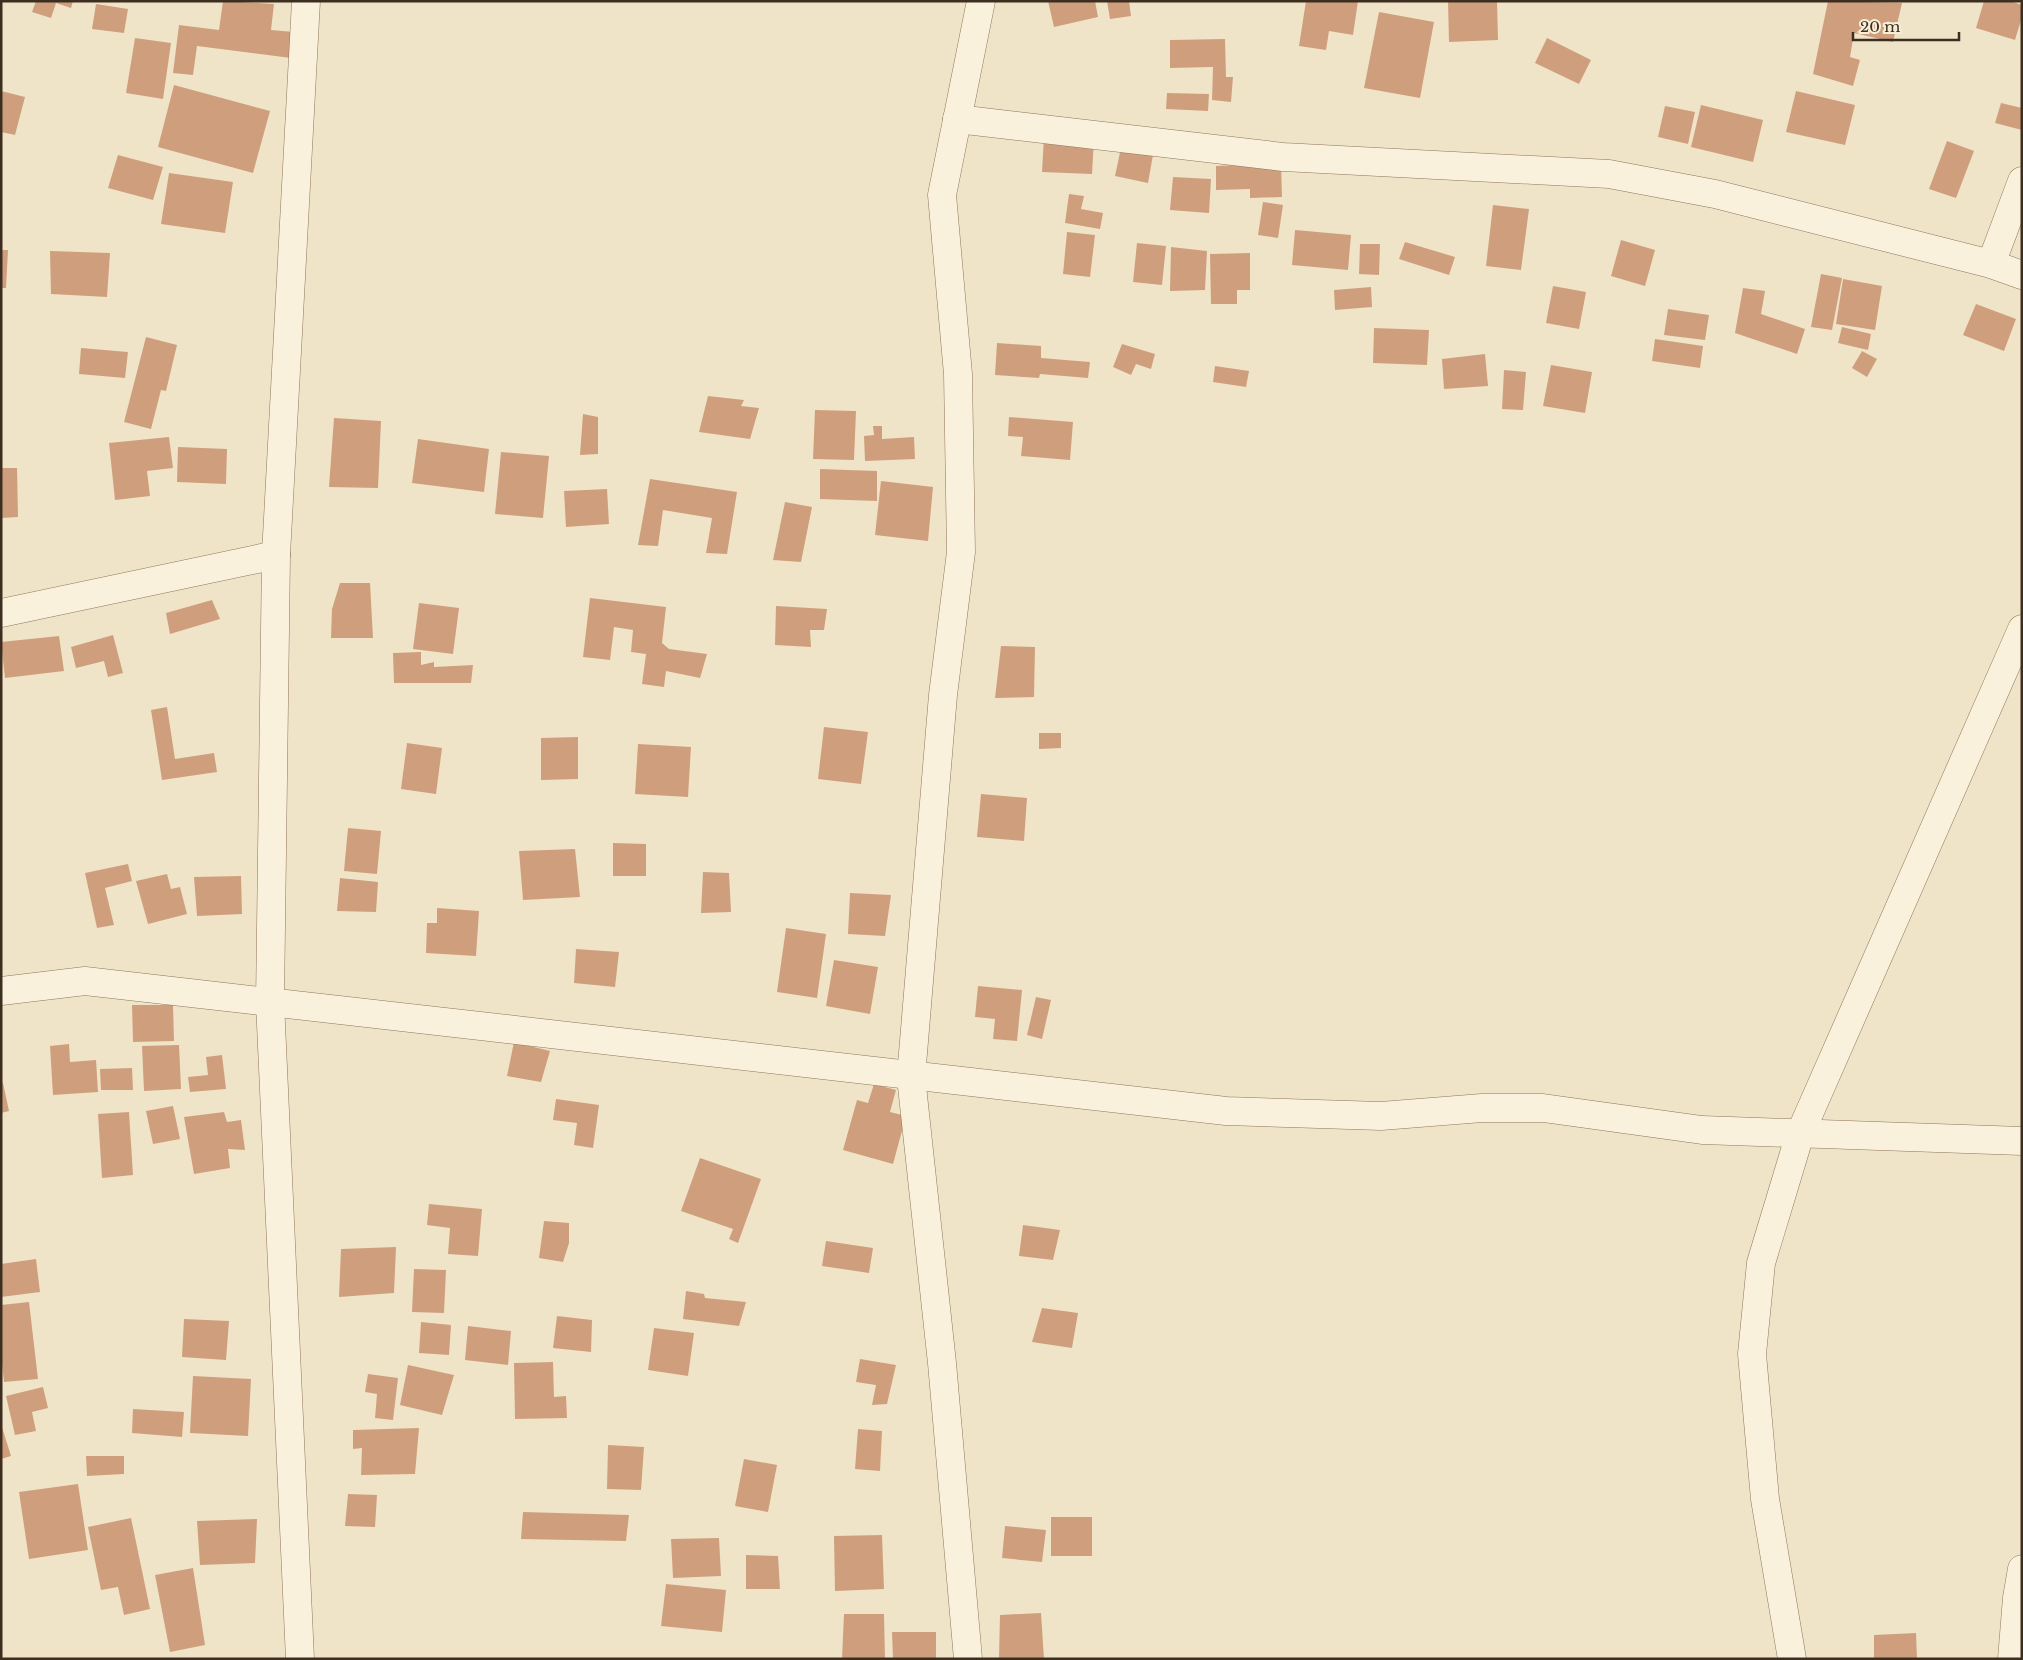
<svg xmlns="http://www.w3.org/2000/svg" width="2023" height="1660" viewBox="0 0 2023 1660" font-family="'Libre Baskerville',serif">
  <rect width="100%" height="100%" fill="#f0e4c8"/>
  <g fill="#cf9f7d">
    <path d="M36,1H73L71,8L56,3L51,18L32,12Z"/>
    <path d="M223,1L274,4L271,30L294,32L291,58L197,46L193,75L173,73L179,25L219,30Z"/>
    <path d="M1048,1H1095L1098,17L1054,27Z"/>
    <path d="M1107,1H1129L1131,16L1110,19Z"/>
    <path d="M1306,1H1358L1353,35L1329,31L1326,50L1299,46Z"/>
    <path d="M1448,1H1497L1498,40L1449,42Z"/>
    <path d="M1828,1L1902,3L1893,42L1854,33L1850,57L1860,60L1853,86L1813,74Z"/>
    <path d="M1984,1H2010L2022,5V17L2015,40L1976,28Z"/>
    <path d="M96,4L128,9L124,33L92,29Z"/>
    <path d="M1379,12L1434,22L1420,98L1364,88Z"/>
    <path d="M135,38L171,43L163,99L126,93Z"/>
    <path d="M1547,38L1591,60L1579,84L1535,63Z"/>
    <path d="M1225,39L1226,77H1233L1231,102L1212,100L1213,67L1170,68V40Z"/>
    <path d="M174,85L270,111L253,173L158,147Z"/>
    <path d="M1,91L25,97L15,135L1,132Z"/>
    <path d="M1796,91L1855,105L1845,145L1786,132Z"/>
    <path d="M1167,93L1209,94L1208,111L1166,109Z"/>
    <path d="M2001,103L2022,108V130L1995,123Z"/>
    <path d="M1701,105L1763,120L1753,162L1691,147Z"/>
    <path d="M1665,106L1695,112L1688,144L1658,137Z"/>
    <path d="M1044,136L1094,139L1092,174L1042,172Z"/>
    <path d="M1947,141L1974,151L1956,198L1929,189Z"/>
    <path d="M1122,143L1154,149L1148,183L1115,176Z"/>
    <path d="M118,155L163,167L153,200L108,188Z"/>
    <path d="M1281,163L1282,197L1250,198V189L1216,190V166Z"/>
    <path d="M169,173L233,182L225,233L161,224Z"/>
    <path d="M1173,177L1211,179L1209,213L1170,210Z"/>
    <path d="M1069,194L1084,196L1081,209L1103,213L1100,229L1065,223Z"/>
    <path d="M1263,202L1283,205L1278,238L1258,235Z"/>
    <path d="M1493,205L1529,209L1521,270L1486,266Z"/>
    <path d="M1295,230L1351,235L1348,270L1292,265Z"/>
    <path d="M1067,232L1095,235L1090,277L1063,274Z"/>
    <path d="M1621,240L1655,250L1645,286L1611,276Z"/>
    <path d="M1405,242L1455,257L1449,275L1399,259Z"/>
    <path d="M1137,243L1166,246L1162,285L1133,282Z"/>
    <path d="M1360,244H1380L1379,275L1359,274Z"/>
    <path d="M1171,247L1207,251L1205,290L1170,291Z"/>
    <path d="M1,250H8L6,288H1Z"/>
    <path d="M50,251L110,253L107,297L51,294Z"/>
    <path d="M1250,253V290H1237V304H1211L1210,254Z"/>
    <path d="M1821,274L1842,278L1832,330L1811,327Z"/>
    <path d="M1843,279L1882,286L1875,330L1836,324Z"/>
    <path d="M1553,286L1586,292L1579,329L1546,323Z"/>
    <path d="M1371,287L1372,307L1335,310L1334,290Z"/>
    <path d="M1743,288L1765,291L1761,314L1805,329L1797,354L1735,333Z"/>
    <path d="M1976,304L2016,319L2004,351L1963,335Z"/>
    <path d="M1668,309L1709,315L1705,340L1664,335Z"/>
    <path d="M1842,327L1871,334L1868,350L1838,343Z"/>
    <path d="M1374,328L1429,330L1427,365L1373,363Z"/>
    <path d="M146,337L177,345L166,391L161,390L151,429L124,422Z"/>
    <path d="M1655,339L1703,346L1700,368L1652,361Z"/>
    <path d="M997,343L1041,346V358L1090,362L1088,378L1040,374L1039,378L995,375Z"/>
    <path d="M1122,344L1155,354L1151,369L1136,364L1131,375L1113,367Z"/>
    <path d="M81,348L128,352L125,378L79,374Z"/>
    <path d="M1862,351L1877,359L1867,377L1852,368Z"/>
    <path d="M1485,354L1488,386L1444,389L1442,359Z"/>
    <path d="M1551,365L1592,372L1585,413L1543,406Z"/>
    <path d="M1215,366L1249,371L1246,387L1213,382Z"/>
    <path d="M1504,370L1526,372L1523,410L1502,409Z"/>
    <path d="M708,396L744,400L741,406L759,408L750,439L699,432Z"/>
    <path d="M815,410L856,411L854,460L813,459Z"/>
    <path d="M583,414L598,417V454L580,455Z"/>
    <path d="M1009,417L1073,422L1070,460L1021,456L1023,437L1008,436Z"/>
    <path d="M334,418L381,421L378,488L329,487Z"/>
    <path d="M873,426H882V439L914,437L915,459L865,461L864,436L874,435Z"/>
    <path d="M169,437L173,468L147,471L150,496L115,500L109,443Z"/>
    <path d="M418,439L489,449L484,492L412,483Z"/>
    <path d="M178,447L227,449L226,484L177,482Z"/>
    <path d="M501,452L549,456L543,518L495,514Z"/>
    <path d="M1,468H17L18,517L1,518Z"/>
    <path d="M820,469L877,471V501L820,499Z"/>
    <path d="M650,479L737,492L727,554L706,553L712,518L663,510L658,546L638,545Z"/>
    <path d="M881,481L933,487L928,541L875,535Z"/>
    <path d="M607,489L609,524L566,527L564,491Z"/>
    <path d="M785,502L812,507L801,562L773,560Z"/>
    <path d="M340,583H370L373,638H331L332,609Z"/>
    <path d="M590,598L666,607L662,643L669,649L707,654L700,678L666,671L664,687L642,684L646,654L631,652L633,630L614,627L610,660L583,657Z"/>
    <path d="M212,600L220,619L170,634L166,613Z"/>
    <path d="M419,603L459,608L453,654L413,649Z"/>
    <path d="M776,606L827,609L824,630H810L811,647L775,645Z"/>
    <path d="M113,635L123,673L108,677L104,661L76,668L71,647Z"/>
    <path d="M59,636L64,671L5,678L1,642Z"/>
    <path d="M1001,646L1035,647L1034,697L995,698Z"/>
    <path d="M421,652V665L434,662V667L473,665L471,683H394L393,653Z"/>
    <path d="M167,707L175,759L214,753L217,772L162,780L151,710Z"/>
    <path d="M824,727L868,732L861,784L818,779Z"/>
    <path d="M1039,733H1061V748L1039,749Z"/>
    <path d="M578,737V779L541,780V738Z"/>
    <path d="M407,743L442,748L436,794L401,789Z"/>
    <path d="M638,744L691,747L688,797L635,794Z"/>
    <path d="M981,794L1027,798L1024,841L977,837Z"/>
    <path d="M348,828L381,831L377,874L344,871Z"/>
    <path d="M613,843L646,844V876H613Z"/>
    <path d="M575,849L580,897L523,900L519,851Z"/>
    <path d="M128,864L132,881L105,888L114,925L97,928L85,873Z"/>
    <path d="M703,872L729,873L731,912L701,913Z"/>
    <path d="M167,874L171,889L180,887L187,914L148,924L136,881Z"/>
    <path d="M241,876L242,914L197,916L194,877Z"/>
    <path d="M340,878L378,882L376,912L337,911Z"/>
    <path d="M850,893L891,895L885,936L848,934Z"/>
    <path d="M437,908L479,911L476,956L426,953L427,923H437Z"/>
    <path d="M786,928L826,934L817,998L777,992Z"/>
    <path d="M576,949L619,952L615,987L574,983Z"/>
    <path d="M834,960L878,967L870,1014L826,1006Z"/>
    <path d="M978,986L1022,990L1017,1041L993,1039L995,1019L975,1017Z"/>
    <path d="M1036,997L1051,1000L1042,1039L1027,1035Z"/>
    <path d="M132,1005H173L174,1041L133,1042Z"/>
    <path d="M514,1042L550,1051L541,1082L507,1076Z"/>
    <path d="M69,1044L70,1062L96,1060L98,1092L53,1095L50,1046Z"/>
    <path d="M179,1045L181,1089L144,1091L142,1046Z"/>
    <path d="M222,1055L226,1089L190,1092L188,1077L208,1075L206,1057Z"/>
    <path d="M132,1068L133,1090H101L100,1069Z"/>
    <path d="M3,1083L9,1111L1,1113V1084Z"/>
    <path d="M874,1084L896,1090L890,1112L906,1116L893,1164L843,1150L857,1100L868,1103Z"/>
    <path d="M556,1099L599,1105L593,1148L574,1145L577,1123L553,1120Z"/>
    <path d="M173,1106L180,1139L153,1144L146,1111Z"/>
    <path d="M129,1112L133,1175L102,1178L98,1114Z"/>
    <path d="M224,1112L227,1122L241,1120L245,1150L228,1149L230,1168L194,1174L184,1117Z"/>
    <path d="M700,1158L761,1179L738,1243L729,1239L733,1229L681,1211Z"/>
    <path d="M429,1204L482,1209L478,1256L448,1254L450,1228L427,1225Z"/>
    <path d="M544,1221L569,1223V1243L563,1262L539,1258Z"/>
    <path d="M1023,1225L1060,1230L1053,1260L1019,1256Z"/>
    <path d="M826,1241L873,1248L869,1273L822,1266Z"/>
    <path d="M396,1247L394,1293L339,1297L341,1249Z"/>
    <path d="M36,1259L40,1292L1,1297V1264Z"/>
    <path d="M414,1269L446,1270L444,1313L412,1312Z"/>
    <path d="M686,1291L704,1294L705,1298L746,1302L739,1326L683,1319Z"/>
    <path d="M29,1302L38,1379L4,1382L1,1355V1305Z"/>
    <path d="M1042,1308L1078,1313L1072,1348L1032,1342Z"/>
    <path d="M557,1316L592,1320L591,1352L553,1348Z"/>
    <path d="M184,1319L229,1321L226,1360L182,1357Z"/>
    <path d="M421,1322L451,1325L449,1355L419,1353Z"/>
    <path d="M468,1326L511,1331L508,1365L465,1360Z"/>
    <path d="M654,1328L694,1333L688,1376L648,1370Z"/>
    <path d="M860,1359L896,1365L887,1404L872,1405L876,1385L856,1382Z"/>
    <path d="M553,1362L554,1397L566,1396L567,1418L515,1419L514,1363Z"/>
    <path d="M408,1365L454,1375L442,1415L400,1405Z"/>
    <path d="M368,1374L398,1378L393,1420L375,1418L377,1394L365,1392Z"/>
    <path d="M193,1376L251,1379L248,1436L190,1433Z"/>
    <path d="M43,1387L48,1408L32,1412L36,1431L15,1435L6,1396Z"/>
    <path d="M133,1409L184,1412L182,1437L132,1433Z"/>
    <path d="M1,1424L11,1456L1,1459Z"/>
    <path d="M419,1428L415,1474L361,1475L362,1448L353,1449V1430Z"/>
    <path d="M858,1429L882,1431L880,1471L855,1469Z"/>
    <path d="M608,1445L644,1447L641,1490L607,1489Z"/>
    <path d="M86,1456H124V1474L87,1476Z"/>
    <path d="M744,1459L777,1465L768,1512L735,1506Z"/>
    <path d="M78,1484L88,1550L29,1559L19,1492Z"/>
    <path d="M348,1494L377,1495L375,1527L345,1526Z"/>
    <path d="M523,1512L629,1515L626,1541L521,1539Z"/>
    <rect x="1051" y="1517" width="41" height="39"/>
    <path d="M131,1518L150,1609L124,1615L118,1587L101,1590L88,1527Z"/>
    <path d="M257,1519L255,1563L200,1565L197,1521Z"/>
    <path d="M1005,1526L1046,1530L1042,1562L1002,1558Z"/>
    <path d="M882,1535L884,1589L835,1591L834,1536Z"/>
    <path d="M719,1538L721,1576L673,1578L671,1539Z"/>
    <path d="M746,1555L778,1556L780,1589H746Z"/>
    <path d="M193,1568L205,1645L170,1652L155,1575Z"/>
    <path d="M666,1584L726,1590L722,1632L661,1626Z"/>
    <path d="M1041,1613L1044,1659H999L1000,1615Z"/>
    <path d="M844,1614H884L885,1659H842Z"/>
    <path d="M892,1632H936V1659H893Z"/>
    <path d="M1916,1633L1917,1659H1874V1635Z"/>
  </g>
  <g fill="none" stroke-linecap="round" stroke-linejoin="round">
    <g stroke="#8d765c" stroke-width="29">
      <g id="street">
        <path d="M957,119L1283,157L1609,174L1715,194L1991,264"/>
        <path d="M2022,181L1991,264L2022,275"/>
        <path d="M1,613L276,555"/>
        <path d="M1,991L85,981L1226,1111L1381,1116L1482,1108H1543L1702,1130L2022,1141"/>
        <path d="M300,1659L270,1002L276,555L306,1"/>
        <path d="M968,1659L942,1363L911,1077L943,695L961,552L958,374L942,195L981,1"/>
        <path d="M1792,1659L1765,1499L1752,1354L1761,1263L1800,1134L2022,629"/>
        <path d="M2012,1659L2017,1598L2022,1569"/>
      </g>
    </g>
    <use href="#street" stroke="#faf1dc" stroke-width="28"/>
  </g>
  <rect width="2023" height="1660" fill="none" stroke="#3d2e20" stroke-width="5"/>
  <path d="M1853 32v8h106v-8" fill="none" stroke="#3d2e20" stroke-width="2.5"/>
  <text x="1860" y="32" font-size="15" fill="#3d2e20" stroke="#f7eed8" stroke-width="4" paint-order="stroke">20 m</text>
</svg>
